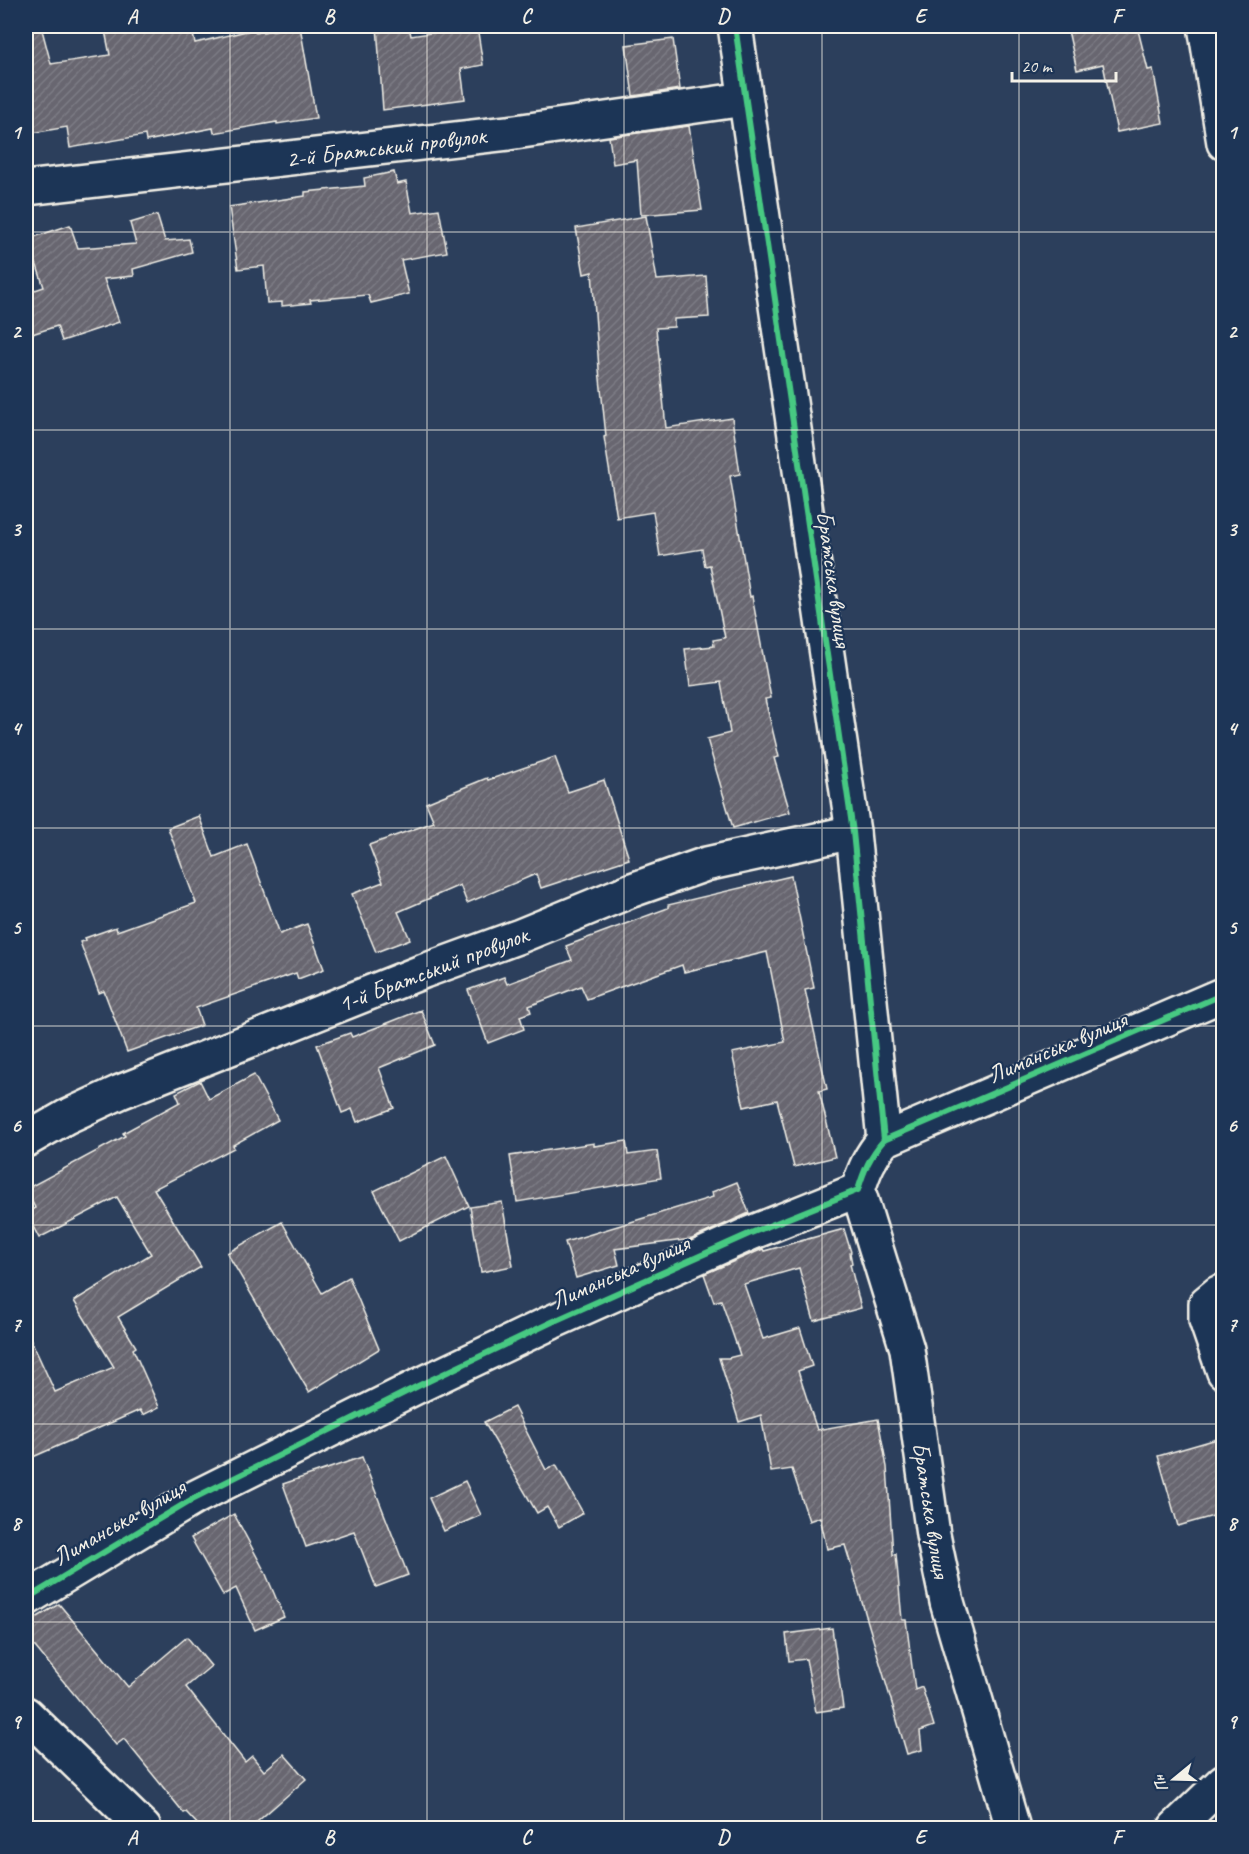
<svg xmlns="http://www.w3.org/2000/svg" width="1249" height="1854" viewBox="0 0 1249 1854" font-family="Caveat,sans-serif">
  <defs>
    <pattern id="building-hatch" width="6" height="6" patternUnits="userSpaceOnUse" patternTransform="scale(1.5)"><rect width="6" height="6" fill="#676670"/><path d="M-1 1l2-2M0 6l6-6M5 7l2-2" fill="none" stroke="#7d7c84"/></pattern>
  </defs>
  <rect width="100%" height="100%" fill="#2c3f5c"/>
  <filter id="ink" filterUnits="userSpaceOnUse"><feTurbulence type="fractalNoise" baseFrequency=".0167" numOctaves="2"/><feDisplacementMap in="SourceGraphic" scale="12" xChannelSelector="R" yChannelSelector="G"/><feConvolveMatrix kernelMatrix="1 2 1 2 8 2 1 2 1" color-interpolation-filters="sRGB"/></filter>
  <g filter="url(#ink)">
    <g fill="url(#building-hatch)" stroke="#f4f1e8" stroke-width="1.5">
      <path d="M26,26H41L51,64L110,55L104,26H191L195,43L255,29L256,33L300,26L316,118L277,124V122L214,133L213,128L146,141L145,135L70,148L67,127L26,134Z"/>
      <path d="M377,26H409L411,36L477,26L483,65L461,69L465,99L383,110Z"/>
      <path d="M1067,26H1137L1148,70L1153,69L1163,123L1117,132L1103,64L1077,70Z"/>
      <path d="M673,39L680,89L633,96L626,45Z"/>
      <path d="M689,126L702,210L641,215L637,160L613,164L609,137Z"/>
      <path d="M394,172L397,184L406,182L412,213L439,209L447,252L401,260L409,294L371,303L368,295L310,300L311,303L282,306V302L267,303L264,266L238,269L229,207L305,196V192L365,186L364,178Z"/>
      <path d="M157,215L165,241L189,239L192,252L133,269L134,276L104,279L119,322L62,341L57,326L26,336V293L44,287L28,239L70,225L78,248L136,244L130,223Z"/>
      <path d="M646,216L657,280L706,276L709,317L674,319V327L656,328L666,428L732,418L740,474L730,476L750,597L752,596L771,698L765,699L779,757L774,758L790,812L733,828L707,739L730,733L721,682L690,686L685,649L714,646L713,640L725,638L710,565L705,566L702,549L660,556L653,512L617,518L604,437L606,436L599,369L592,272L584,274L576,228Z"/>
      <path d="M555,757L568,792L604,780L629,859L541,888L536,874L467,903L460,885L398,912L410,939L376,952L352,894L383,882L369,845L434,822L426,803L487,778L488,780Z"/>
      <path d="M199,816L214,857L247,844L280,934L307,924L324,969L298,979L296,973L196,1008L202,1025L127,1052L104,991L99,993L80,942L86,940L85,938L116,927L117,931L196,903L168,828Z"/>
      <path d="M791,876L814,988L805,990L827,1089L819,1091L835,1157L794,1167L777,1100L744,1107L732,1053L785,1042L767,952L684,972L682,965L587,999L581,986L529,1006L531,1012L520,1016L524,1029L488,1043L468,990L504,977L507,984L572,960L566,946L668,908V905Z"/>
      <path d="M421,1010L435,1045L379,1068L394,1108L357,1122L352,1109L342,1113L317,1045L350,1033L352,1037Z"/>
      <path d="M254,1075L278,1120L233,1145L234,1148L154,1189L201,1267L118,1317L136,1347L133,1349L159,1407L143,1415L140,1410L26,1460V1329L55,1392L114,1367L74,1301L151,1254L117,1197L39,1238L26,1213L35,1208L26,1189L125,1136L123,1133L180,1102L176,1093L200,1081L209,1099Z"/>
      <path d="M626,1141L628,1155L657,1151L661,1178L517,1202L510,1156L594,1143V1146Z"/>
      <path d="M446,1156L469,1206L399,1241L374,1191Z"/>
      <path d="M737,1182L749,1213L692,1239L615,1249L619,1265L576,1278L565,1242L713,1197L712,1192Z"/>
      <path d="M502,1202L513,1266L481,1272L470,1207Z"/>
      <path d="M282,1222L322,1293L349,1277L379,1349L309,1392L227,1253Z"/>
      <path d="M844,1229L851,1252L850,1253L852,1263L850,1264L861,1308L814,1321L799,1268L744,1284L763,1339L800,1328L812,1366L798,1371L817,1430L878,1419L887,1467L893,1555L896,1554L902,1620H906L915,1690L922,1687L934,1726L920,1731L922,1750L907,1754L845,1545L827,1549L820,1517L809,1521L792,1469L771,1472L761,1415L739,1422L719,1358H728L740,1355L721,1300L714,1302L704,1274L763,1249L764,1251Z"/>
      <path d="M514,1407L546,1470L556,1465L583,1513L559,1527L547,1507L537,1513L484,1422Z"/>
      <path d="M1217,1439L1224,1460V1513L1178,1526L1158,1456Z"/>
      <path d="M362,1457L408,1575L376,1587L354,1531L306,1547L283,1484Z"/>
      <path d="M465,1481L481,1515L444,1531L429,1498Z"/>
      <path d="M234,1514L265,1572L284,1617L255,1630L236,1588L223,1595L191,1538Z"/>
      <path d="M59,1604L128,1687L187,1637L211,1666L186,1687L245,1762L252,1756L264,1771L284,1754L306,1779L250,1828H201L186,1812L184,1813L124,1739L116,1745L26,1636V1624Z"/>
      <path d="M832,1628L843,1708L816,1712L806,1659L789,1661L786,1634Z"/>
    </g>
    <g fill="none" stroke-linecap="round" stroke-linejoin="round">
      <g stroke="#f4f1e8" stroke-width="38">
        <g id="street">
          <path d="M735,26L853,832L884,1140"/>
          <path d="M1205,26L1224,143"/>
          <path d="M26,188L508,133L745,99"/>
          <path d="M26,1140L66,1117L120,1092L424,971L520,936L632,890L706,864L853,832"/>
          <path d="M858,1190L907,1349L933,1535L947,1602L1013,1828"/>
          <path d="M1224,1291L1218,1293L1206,1303V1320L1224,1372"/>
          <path d="M26,1599L194,1498L418,1386L552,1322L751,1233L858,1190C864,1170 870,1156 884,1140L1224,994"/>
          <path d="M26,1714L144,1828"/>
          <path d="M1175,1828L1224,1781"/>
        </g>
      </g>
      <use href="#street" stroke="#1d3557" stroke-width="33"/>
      <g stroke="#1d3557" stroke-width="10">
        <g id="cycleway">
          <path d="M735,26L853,832L884,1140"/>
          <path d="M26,1599L194,1498L418,1386L552,1322L751,1233L858,1190C864,1170 870,1156 884,1140L1224,994"/>
        </g>
      </g>
      <use href="#cycleway" stroke="#46c982" stroke-width="6"/>
    </g>
  </g>
  <path fill="none" stroke="#f4f1e8" stroke-width="1.5" stroke-opacity="0.55" d="M230,26V1828M427,26V1828M624,26V1828M822,26V1828M1019,26V1828M26,232H1224M26,430H1224M26,629H1224M26,828H1224M26,1026H1224M26,1225H1224M26,1424H1224M26,1622H1224"/>
  <g text-anchor="middle" dominant-baseline="central" stroke-width="4.5" stroke-linejoin="round" paint-order="stroke">
    <g font-size="24" fill="#f4f1e8" stroke="#1d3557">
      <text transform="translate(386 147) rotate(-7)">2-й Братський провулок</text>
      <text transform="translate(834 579) rotate(82)">Братська вулиця</text>
      <text transform="translate(433 969) rotate(-21)">1-й Братський провулок</text>
      <text transform="translate(1057 1047) rotate(-23)">Лиманська вулиця</text>
      <text transform="translate(620 1272) rotate(-24)">Лиманська вулиця</text>
      <text transform="translate(931 1510) rotate(81)">Братська вулиця</text>
      <text transform="translate(119 1522) rotate(-30)">Лиманська вулиця</text>
    </g>
  </g>
  <rect width="1249" height="1854" fill="none" stroke="#1d3557" stroke-width="66"/>
  <g transform="translate(1174 1779) rotate(251)" stroke="#1d3557" stroke-width="4.5" paint-order="stroke">
  <path d="M0-4.5L10 22L0 15L-10 22Z" fill="#f4f1e8"/>
  <text y="-9" font-size="16" font-weight="bold" text-anchor="middle" fill="#f4f1e8">Пн</text>
  </g>
  <path d="M1012 72v9h104v-9" fill="none" stroke="#f4f1e8" stroke-width="3"/>
  <text x="1021" y="72" font-size="18" fill="#f4f1e8" stroke="#1d3557" stroke-width="4.5" paint-order="stroke">20 m</text>
  <rect x="33" y="33" width="1183" height="1788" fill="none" stroke="#f4f1e8" stroke-width="2"/>
  <g font-size="20" text-anchor="middle" font-weight="bold" fill="#f4f1e8">
    <text x="132" y="23">A</text>
    <text x="329" y="23">B</text>
    <text x="526" y="23">C</text>
    <text x="723" y="23">D</text>
    <text x="920" y="23">E</text>
    <text x="1117" y="23">F</text>
    <text x="16" y="139">1</text>
    <text x="1232" y="139">1</text>
    <text x="16" y="338">2</text>
    <text x="1232" y="338">2</text>
    <text x="16" y="536">3</text>
    <text x="1232" y="536">3</text>
    <text x="16" y="735">4</text>
    <text x="1232" y="735">4</text>
    <text x="16" y="934">5</text>
    <text x="1232" y="934">5</text>
    <text x="16" y="1132">6</text>
    <text x="1232" y="1132">6</text>
    <text x="16" y="1331">7</text>
    <text x="1232" y="1331">7</text>
    <text x="16" y="1530">8</text>
    <text x="1232" y="1530">8</text>
    <text x="16" y="1728">9</text>
    <text x="1232" y="1728">9</text>
    <text x="132" y="1844">A</text>
    <text x="329" y="1844">B</text>
    <text x="526" y="1844">C</text>
    <text x="723" y="1844">D</text>
    <text x="920" y="1844">E</text>
    <text x="1117" y="1844">F</text>
  </g>
</svg>
